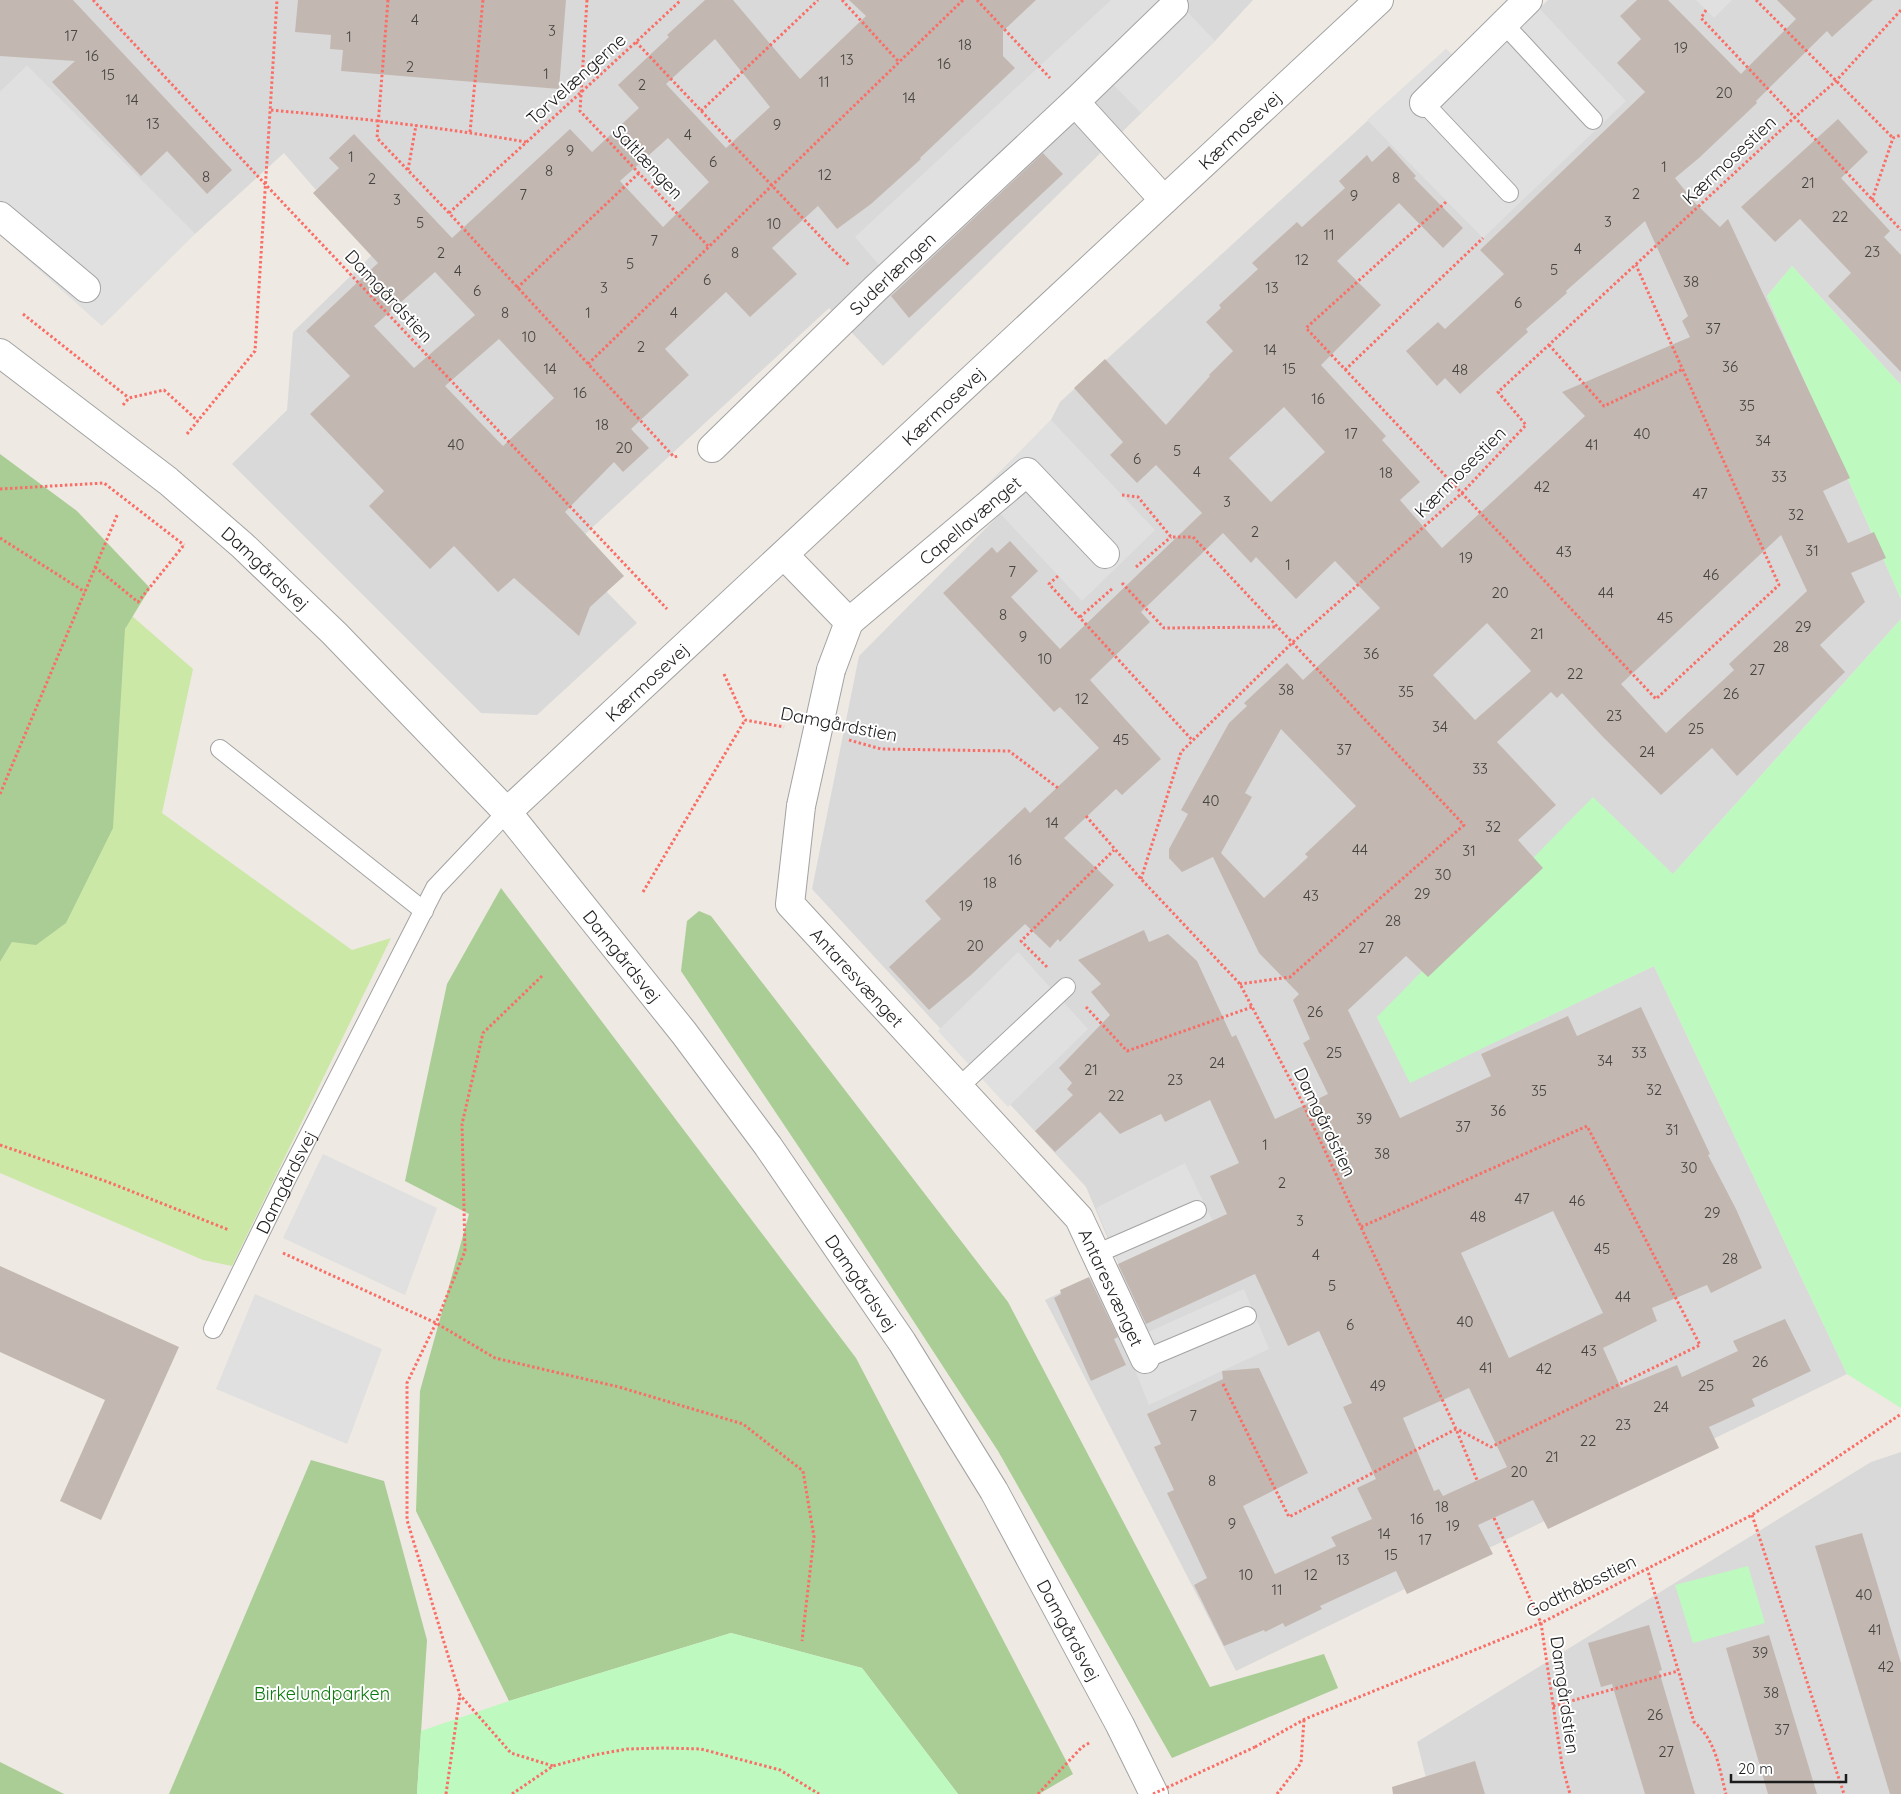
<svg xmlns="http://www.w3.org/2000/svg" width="1901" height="1794" viewBox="0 0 1901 1794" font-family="Quicksand,sans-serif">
  <rect width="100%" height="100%" fill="#eee9e2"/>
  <g fill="#dad9d9">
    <path d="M0,0H1253L1215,41L883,366L829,308L567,551L637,623L537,715L481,713L232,464L287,410L293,332L372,255L284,153L195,234L27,66L0,92Z"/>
    <path d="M1548,0H1901V385L1792,266L1767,296L1901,599V619L1673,874L1377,1017L1410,1082L1654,966L1847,1374L1236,1671L1045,1300L1119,1265L1086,1187L812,889L859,656L1000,514L980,492L1051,420L1060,402L1446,49L1471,74Z"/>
    <path d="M1901,1452V1794H1430L1417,1742L1871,1462Z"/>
  </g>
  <path fill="#cbe8a7" d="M132,616L193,669L162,813L352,950L391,938L232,1266L203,1260L0,1173V962L12,942L125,629Z"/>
  <g fill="#aacd96">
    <path d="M0,454L77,511L150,588L125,629L113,828L66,923L36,945L12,942L0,962Z"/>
    <path d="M501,888L856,1358L1073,1774L1039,1794H958L862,1668L731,1633L509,1701L416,1511L420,1391L469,1214L405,1181L447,984Z"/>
    <path d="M699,911L711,916L1008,1302L1210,1687L1324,1654L1338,1688L1172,1758L998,1451L849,1222L681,971L687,921Z"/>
    <path d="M311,1460L384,1481L427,1640L417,1794H169Z"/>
    <path d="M0,1762L64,1794H0Z"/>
  </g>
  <g fill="#bef9bf">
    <path d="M1792,266L1901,385V599L1767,296Z"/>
    <path d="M1901,619V1408L1847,1374L1654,966L1410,1083L1377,1017L1593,797L1673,874Z"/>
    <path d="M1748,1566L1765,1623L1693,1643L1675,1585Z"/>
    <path d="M731,1633L862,1668L958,1794H417L421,1731L509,1701Z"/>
  </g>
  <g fill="#e0e0e0">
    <path d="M1111,0H1176L1215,41L1141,113L1096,67L879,265L855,237Z"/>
    <path d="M1696,0H1732L1714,18Z"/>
    <path d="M1539,8L1626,101L1483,238L1367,120L1446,49L1471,74Z"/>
    <path d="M27,66L195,234L102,326L0,235V92Z"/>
    <path d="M1051,420L1155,530L1082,601L980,492Z"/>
    <path d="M1018,952L1088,1029L1008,1107L938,1031Z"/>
    <path d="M323,1154L437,1208L405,1295L283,1238Z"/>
    <path d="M1185,1163L1213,1222L1120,1265L1096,1208Z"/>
    <path d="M1244,1289L1269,1349L1149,1405L1124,1343Z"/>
    <path d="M255,1294L382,1349L347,1444L216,1389Z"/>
  </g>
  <g fill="#c2b8b1" fill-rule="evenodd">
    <path d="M0,0H73L232,170L207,194L167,151L141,176L52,82L75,61L0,56Z"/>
    <path d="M298,0H566L559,89L341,71L343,50L330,49L331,35L295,32Z"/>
    <path d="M705,0H733L800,79L866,16L849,0H1036L1003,31V56L1015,68L920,158L921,159L871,204L837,229L818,206L772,248L797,274L750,317L726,292L665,349L689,375L631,429L649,448L623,472L614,462L565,512L624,576L590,607L579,636L514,578L498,592L454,546L430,569L369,506L384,491L310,414L350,376L306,331L378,263L313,193L339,168L329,158L354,134L452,238L570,129L592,152L639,108L618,85L669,37L667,35ZM715,39L770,107L726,148L666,84ZM668,138L709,182L663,227L620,181ZM435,272L475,315L414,368L374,326ZM499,339L554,398L503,446L445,386Z"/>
    <path d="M1637,0H1668L1741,74L1796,19L1777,0H1873L1832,37L1827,31L1756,101L1757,103L1699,158L1675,178L1695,203L1720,227L1728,219L1850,478L1823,491L1848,543L1874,532L1886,558L1851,573L1865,602L1820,645L1845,672L1737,776L1712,748L1661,795L1603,737L1562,693L1557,698L1551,692L1497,742L1556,805L1518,840L1543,868L1428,977L1406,956L1348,1010L1400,1118L1491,1076L1481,1054L1568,1016L1577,1036L1641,1007L1710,1154L1708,1155L1736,1209L1762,1268L1711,1293L1707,1285L1652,1308L1657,1321L1603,1348L1621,1388L1677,1365L1682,1377L1738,1351L1733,1341L1785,1319L1811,1371L1752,1399L1755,1406L1709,1427L1719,1448L1548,1529L1533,1500L1478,1525L1493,1554L1407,1594L1396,1571L1320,1606L1322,1609L1285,1627L1283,1623L1265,1632L1264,1630L1224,1646L1194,1585L1207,1578L1167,1493L1174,1490L1154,1447L1161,1444L1147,1414L1223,1379L1222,1371L1259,1368L1308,1473L1243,1506L1275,1574L1336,1546L1331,1537L1372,1519L1357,1488L1376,1479L1343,1407L1352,1403L1319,1331L1288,1346L1255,1274L1146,1324L1118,1264L1227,1214L1210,1176L1239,1163L1210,1100L1165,1122L1161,1114L1120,1134L1100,1112L1055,1152L1035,1131L1073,1095L1067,1089L1072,1083L1059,1068L1110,1015L1091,992L1101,984L1078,960L1144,930L1149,942L1168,934L1197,961L1232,1037L1236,1035L1275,1119L1328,1094L1303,1043L1310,1039L1293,1000L1299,994L1259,953L1213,857L1182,872L1169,858V849L1188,814L1181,810L1229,723L1247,706L1244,703L1287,663L1303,680L1380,608L1335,561L1296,599L1256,557L1251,563L1223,533L1141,612L1150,622L1090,680L1161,759L1122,795L1116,789L1064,838L1114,885L1060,942L1058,939L1050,948L1025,924L971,975L929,1010L889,967L941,919L925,901L1025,807L1030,813L1099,748L1060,707L1054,712L943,593L992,547L997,553L1010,541L1038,571L1011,597L1060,649L1202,513L1156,465L1137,483L1110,455L1123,442L1074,388L1105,359L1166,425L1210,376L1209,375L1233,351L1206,322L1221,308L1219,305L1258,269L1252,263L1297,222L1302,227L1345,188L1339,181L1367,155L1372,162L1389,146L1416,176L1414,178L1463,228L1443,248L1399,203L1337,261L1381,305L1321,365L1386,436L1382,440L1420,482L1400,500L1442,548L1585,416L1562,392L1690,337L1682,321L1688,316L1645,221L1566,291L1567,293L1526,329L1528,332L1460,394L1445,378L1437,386L1406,351L1438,322L1445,329L1504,274L1480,250L1645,92L1617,63L1641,39L1620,16ZM1284,407L1325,452L1271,502L1229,458ZM1781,535L1807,591L1729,664L1734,670L1666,733L1621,684ZM1487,623L1531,671L1475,720L1433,675ZM1281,729L1356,806L1305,854L1308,857L1264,898L1221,853L1252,797L1245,793ZM1553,1211L1603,1313L1509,1358L1461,1253ZM1469,1388L1507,1467L1443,1496L1439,1489L1434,1491L1403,1418Z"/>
    <path d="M1838,119L1868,152L1841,178L1890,231L1884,237L1901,255V372L1828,296L1851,273L1800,219L1775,242L1741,207Z"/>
    <path d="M1043,153L1063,174L909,318L891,296Z"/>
    <path d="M0,1266L179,1347L101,1520L60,1501L105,1400L0,1352Z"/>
    <path d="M1089,1277L1118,1337L1114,1339L1126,1365L1091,1381L1054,1298L1061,1294L1060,1290Z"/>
    <path d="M1862,1533L1901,1663V1794H1890L1815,1546Z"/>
    <path d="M1649,1625L1662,1670L1659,1671L1695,1794H1645L1612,1684L1601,1687L1588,1643Z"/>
    <path d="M1769,1635L1817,1794H1768L1726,1648Z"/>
    <path d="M1475,1761L1485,1794H1393L1392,1787Z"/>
  </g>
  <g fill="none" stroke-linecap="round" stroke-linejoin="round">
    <g stroke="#a3a3a3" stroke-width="20">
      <g id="service">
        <path d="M1504,24L1593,120"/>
        <path d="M1424,103L1509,193"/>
        <path d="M220,749L424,911"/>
        <path d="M959,1087L1066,987"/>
        <path d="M1096,1254L1197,1210"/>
        <path id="s1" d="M213,1329L286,1180L435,888L507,812"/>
        <path d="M1145,1359L1247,1316"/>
      </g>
    </g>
    <g stroke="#a3a3a3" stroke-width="30">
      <g id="minor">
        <path d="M1075,102L1174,6"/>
        <path d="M1424,103L1528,0"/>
        <path d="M0,216L86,288"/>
        <path id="s2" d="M712,448L875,289L1075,102L1164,200"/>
        <path d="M784,555L849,622L831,670"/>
        <path id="s3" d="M849,622L1027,472L1105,554"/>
        <path id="s4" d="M801,806L790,904L1079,1218L1145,1359"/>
      </g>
    </g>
    <g stroke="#a3a3a3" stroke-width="30">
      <g id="tertiary">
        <path id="s5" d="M0,353L168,481L242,545L334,633L507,812L684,1033L768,1146L902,1342L994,1491L1120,1725L1154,1794"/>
        <path id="s6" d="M507,812L1379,0"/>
      </g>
    </g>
    <g stroke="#f96e67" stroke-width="3" stroke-dasharray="2.5 2.5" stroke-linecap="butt">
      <path d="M93,0L266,185L667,609"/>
      <path d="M388,0L377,138L449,213L674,457L679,456"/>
      <path d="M587,0L580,111L708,246"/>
      <path d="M842,0L899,62"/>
      <path d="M977,0L1050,78"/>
      <path d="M1756,0L1893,138"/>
      <path d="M1706,10L1701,18L1901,230"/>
      <path d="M636,42L832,249L850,266"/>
      <path d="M271,110C356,118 441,127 526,142"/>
      <path d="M701,111L818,0"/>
      <path d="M470,132L483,0"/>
      <path d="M408,170L416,125"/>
      <path d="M1872,200L1893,138L1901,135"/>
      <path d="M1446,202L1306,328L1656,699L1779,585L1636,265"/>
      <path d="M449,213L636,42L681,0"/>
      <path d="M517,288L639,173"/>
      <path d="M23,314L129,398"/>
      <path d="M1549,345L1604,406L1683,369"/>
      <path d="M588,364L963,0"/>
      <path d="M1345,370L1483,238"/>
      <path d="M123,405L129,398L164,390L198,421"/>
      <path d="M187,434L255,351L277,0"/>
      <path d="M0,489L104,483L184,545"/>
      <path d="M1122,495L1138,497L1171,537H1193L1464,825L1290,977L1240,984"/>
      <path d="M0,538L85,592"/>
      <path d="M95,567L138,602L184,545"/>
      <path d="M1136,567L1171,537"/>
      <path d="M1058,576L1049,584L1193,741"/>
      <path d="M1122,583L1164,628L1277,627"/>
      <path d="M1080,617L1113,588"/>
      <path d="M724,674L745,720L784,727"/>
      <path d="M849,740L881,749L1009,751L1058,788"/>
      <path d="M0,794L118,513"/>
      <path d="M1086,816L1141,879L1240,984L1302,1102L1456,1429L1477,1480"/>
      <path d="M1141,879L1181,752L1292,643L1462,493L1526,425L1498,392L1795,117L1836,81L1901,10"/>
      <path d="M643,892L745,720"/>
      <path d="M1047,967L1021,941L1114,850"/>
      <path d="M542,976L483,1033L462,1124L465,1251L436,1323L407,1383V1520L460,1695L511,1753L553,1766"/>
      <path d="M1086,1007L1127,1051L1252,1007"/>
      <path d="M0,1145L108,1182L229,1230"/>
      <path d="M1361,1227L1587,1126L1700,1345L1491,1447L1457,1429"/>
      <path d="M283,1253L436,1323L495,1358L619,1387L743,1424L803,1471L814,1537L802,1641"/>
      <path d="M1223,1384L1289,1517L1456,1429"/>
      <path d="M1752,1515L1844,1794"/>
      <path d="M1494,1518L1541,1623L1562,1765L1570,1794"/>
      <path d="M1647,1568L1694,1722C1716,1740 1719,1768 1726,1794"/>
      <path d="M1553,1706L1678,1671"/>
      <path d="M1255,1747L1305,1719L1541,1623L1752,1515L1901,1414"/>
      <path d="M446,1794L460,1695"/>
      <path d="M512,1794L553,1766L594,1755L627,1749L664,1748L701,1749L780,1770L819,1794"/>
      <path d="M1038,1794L1082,1747L1091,1742"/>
      <path d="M1277,1794L1301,1763L1304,1719"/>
    </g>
    <use href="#service" stroke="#fff" stroke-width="18"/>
    <use href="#minor" stroke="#fff" stroke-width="28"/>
    <use href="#tertiary" stroke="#fff" stroke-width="28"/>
    <g stroke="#a3a3a3" stroke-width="30" stroke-linecap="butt">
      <path id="minor-bridge" d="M801,806L831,670"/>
    </g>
    <path stroke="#f96e67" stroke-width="3" stroke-dasharray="2.5 2.5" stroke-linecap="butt" d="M1153,1794L1255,1747"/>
    <use href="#minor-bridge" stroke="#fff" stroke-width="28"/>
  </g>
  <g text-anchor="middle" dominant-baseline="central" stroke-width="4" stroke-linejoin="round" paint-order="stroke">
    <g font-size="15" fill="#464341">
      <text x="415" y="19">4</text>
      <text x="552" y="30">3</text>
      <text x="71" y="35">17</text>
      <text x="349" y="36">1</text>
      <text x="965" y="44">18</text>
      <text x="1681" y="47">19</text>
      <text x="92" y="55">16</text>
      <text x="847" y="59">13</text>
      <text x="944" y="63">16</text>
      <text x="410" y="66">2</text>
      <text x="546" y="73">1</text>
      <text x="108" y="74">15</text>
      <text x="824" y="81">11</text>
      <text x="642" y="84">2</text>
      <text x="1724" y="92">20</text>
      <text x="909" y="97">14</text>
      <text x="132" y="99">14</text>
      <text x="153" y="123">13</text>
      <text x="777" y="124">9</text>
      <text x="688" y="134">4</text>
      <text x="570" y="150">9</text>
      <text x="351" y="156">1</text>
      <text x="713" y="161">6</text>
      <text x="1664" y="166">1</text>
      <text x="549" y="170">8</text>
      <text x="825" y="174">12</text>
      <text x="206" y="176">8</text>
      <text x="1396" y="177">8</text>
      <text x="372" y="178">2</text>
      <text x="1808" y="182">21</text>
      <text x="1636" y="193">2</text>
      <text x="523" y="194">7</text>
      <text x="1354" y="195">9</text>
      <text x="397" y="199">3</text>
      <text x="1840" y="216">22</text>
      <text x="1608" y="221">3</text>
      <text x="420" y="222">5</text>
      <text x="774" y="223">10</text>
      <text x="1329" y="234">11</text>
      <text x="654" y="240">7</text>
      <text x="1578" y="248">4</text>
      <text x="1872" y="251">23</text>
      <text x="441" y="252">2</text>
      <text x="735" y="252">8</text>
      <text x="1302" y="259">12</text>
      <text x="630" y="263">5</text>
      <text x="1554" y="269">5</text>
      <text x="458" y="270">4</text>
      <text x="707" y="279">6</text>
      <text x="1691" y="281">38</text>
      <text x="604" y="287">3</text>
      <text x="1272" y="287">13</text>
      <text x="477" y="290">6</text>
      <text x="1518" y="302">6</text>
      <text x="505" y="312">8</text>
      <text x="588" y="312">1</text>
      <text x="674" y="312">4</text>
      <text x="1713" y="328">37</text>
      <text x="529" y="336">10</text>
      <text x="641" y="346">2</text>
      <text x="1270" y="349">14</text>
      <text x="1730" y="366">36</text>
      <text x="550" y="368">14</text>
      <text x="1289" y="368">15</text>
      <text x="1460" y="369">48</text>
      <text x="580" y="392">16</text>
      <text x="1318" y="398">16</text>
      <text x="1747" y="405">35</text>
      <text x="602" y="424">18</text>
      <text x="1351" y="433">17</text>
      <text x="1642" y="433">40</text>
      <text x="1763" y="440">34</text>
      <text x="456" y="444">40</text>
      <text x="1592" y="444">41</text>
      <text x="624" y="447">20</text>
      <text x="1177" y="450">5</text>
      <text x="1137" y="458">6</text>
      <text x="1197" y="471">4</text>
      <text x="1386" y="472">18</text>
      <text x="1779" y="476">33</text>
      <text x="1542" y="486">42</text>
      <text x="1700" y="493">47</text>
      <text x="1227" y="501">3</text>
      <text x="1796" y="514">32</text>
      <text x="1255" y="531">2</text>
      <text x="1812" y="550">31</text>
      <text x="1564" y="551">43</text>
      <text x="1466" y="557">19</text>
      <text x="1288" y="564">1</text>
      <text x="1012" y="571">7</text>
      <text x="1711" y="574">46</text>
      <text x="1500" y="592">20</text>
      <text x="1606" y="592">44</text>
      <text x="1003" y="614">8</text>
      <text x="1665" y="617">45</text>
      <text x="1803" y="626">29</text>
      <text x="1537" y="633">21</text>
      <text x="1023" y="636">9</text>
      <text x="1781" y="646">28</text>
      <text x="1371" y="653">36</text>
      <text x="1045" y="658">10</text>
      <text x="1757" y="669">27</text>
      <text x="1575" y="673">22</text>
      <text x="1286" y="689">38</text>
      <text x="1406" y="691">35</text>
      <text x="1731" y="693">26</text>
      <text x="1082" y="698">12</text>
      <text x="1614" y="715">23</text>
      <text x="1440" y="726">34</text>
      <text x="1696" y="728">25</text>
      <text x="1121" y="739">45</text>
      <text x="1344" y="749">37</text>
      <text x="1647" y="751">24</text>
      <text x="1480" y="768">33</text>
      <text x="1211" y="800">40</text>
      <text x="1052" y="822">14</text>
      <text x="1493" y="826">32</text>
      <text x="1360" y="849">44</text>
      <text x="1469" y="850">31</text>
      <text x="1015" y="859">16</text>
      <text x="1443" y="874">30</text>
      <text x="990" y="882">18</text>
      <text x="1422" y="893">29</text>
      <text x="1311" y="895">43</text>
      <text x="966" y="905">19</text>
      <text x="1393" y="920">28</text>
      <text x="975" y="945">20</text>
      <text x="1366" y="947">27</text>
      <text x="1315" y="1011">26</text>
      <text x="1334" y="1052">25</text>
      <text x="1639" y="1052">33</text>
      <text x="1605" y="1060">34</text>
      <text x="1217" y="1062">24</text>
      <text x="1091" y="1069">21</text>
      <text x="1175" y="1079">23</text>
      <text x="1654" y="1089">32</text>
      <text x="1539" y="1090">35</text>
      <text x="1116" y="1095">22</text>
      <text x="1498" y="1110">36</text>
      <text x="1364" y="1118">39</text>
      <text x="1463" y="1126">37</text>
      <text x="1672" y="1129">31</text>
      <text x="1265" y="1144">1</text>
      <text x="1382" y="1153">38</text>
      <text x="1689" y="1167">30</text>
      <text x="1282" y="1182">2</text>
      <text x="1522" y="1198">47</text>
      <text x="1577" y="1200">46</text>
      <text x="1712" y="1212">29</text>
      <text x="1478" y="1216">48</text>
      <text x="1300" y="1220">3</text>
      <text x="1602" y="1248">45</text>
      <text x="1316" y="1254">4</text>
      <text x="1730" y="1258">28</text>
      <text x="1332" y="1285">5</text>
      <text x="1623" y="1296">44</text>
      <text x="1465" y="1321">40</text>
      <text x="1350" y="1324">6</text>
      <text x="1589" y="1350">43</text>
      <text x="1760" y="1361">26</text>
      <text x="1486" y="1367">41</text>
      <text x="1544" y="1368">42</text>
      <text x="1378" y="1385">49</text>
      <text x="1706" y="1385">25</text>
      <text x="1661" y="1406">24</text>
      <text x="1193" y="1415">7</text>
      <text x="1623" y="1424">23</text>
      <text x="1588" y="1440">22</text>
      <text x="1552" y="1456">21</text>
      <text x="1519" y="1471">20</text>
      <text x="1212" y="1480">8</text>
      <text x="1442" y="1506">18</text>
      <text x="1417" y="1518">16</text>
      <text x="1232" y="1523">9</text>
      <text x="1453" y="1525">19</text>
      <text x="1384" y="1533">14</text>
      <text x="1425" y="1539">17</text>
      <text x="1391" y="1554">15</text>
      <text x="1343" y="1559">13</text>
      <text x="1246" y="1574">10</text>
      <text x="1311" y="1574">12</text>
      <text x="1277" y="1589">11</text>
      <text x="1864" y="1594">40</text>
      <text x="1875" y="1629">41</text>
      <text x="1760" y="1652">39</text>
      <text x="1886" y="1666">42</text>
      <text x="1771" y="1692">38</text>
      <text x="1655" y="1714">26</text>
      <text x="1782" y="1729">37</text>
      <text x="1666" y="1751">27</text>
    </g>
    <g font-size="18" fill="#1c1c1c" stroke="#fff">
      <text transform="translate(576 79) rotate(-42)">Torvelængerne</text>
      <text stroke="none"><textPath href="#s6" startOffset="1001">Kærmosevej</textPath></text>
      <text transform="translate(1729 160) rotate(-43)">Kærmosestien</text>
      <text transform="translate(648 162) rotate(47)">Saltlængen</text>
      <text stroke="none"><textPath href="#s2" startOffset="251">Suderlængen</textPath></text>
      <text transform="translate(389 296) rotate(47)">Damgårdstien</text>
      <text stroke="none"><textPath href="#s6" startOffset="596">Kærmosevej</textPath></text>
      <text transform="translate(1460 472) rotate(-45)">Kærmosestien</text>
      <text stroke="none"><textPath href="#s3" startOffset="158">Capellavænget</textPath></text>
      <text stroke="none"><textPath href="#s5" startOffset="342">Damgårdsvej</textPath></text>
      <text stroke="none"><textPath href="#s6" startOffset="191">Kærmosevej</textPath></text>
      <text transform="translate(839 724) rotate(11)">Damgårdstien</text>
      <text stroke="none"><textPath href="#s5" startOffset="870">Damgårdsvej</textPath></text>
      <text stroke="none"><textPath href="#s4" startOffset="198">Antaresvænget</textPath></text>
      <text transform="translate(1325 1122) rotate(64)">Damgårdstien</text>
      <text stroke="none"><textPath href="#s1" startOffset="164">Damgårdsvej</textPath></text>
      <text stroke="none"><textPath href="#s5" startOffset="1275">Damgårdsvej</textPath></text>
      <text stroke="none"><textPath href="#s4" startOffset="602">Antaresvænget</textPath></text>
      <text transform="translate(1581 1586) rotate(-26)">Godthåbsstien</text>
      <text stroke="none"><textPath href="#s5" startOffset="1680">Damgårdsvej</textPath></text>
      <text transform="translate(1565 1695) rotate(82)">Damgårdstien</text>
    </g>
    <g font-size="18" fill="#0c790e" stroke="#fff">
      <text x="322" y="1693">Birkelundparken</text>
    </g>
  </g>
  <path d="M1731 1774v8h115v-8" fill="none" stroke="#1c1c1c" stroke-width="2.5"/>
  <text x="1738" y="1774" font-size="15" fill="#1c1c1c" stroke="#ffffff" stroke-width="4" paint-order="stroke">20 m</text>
</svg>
